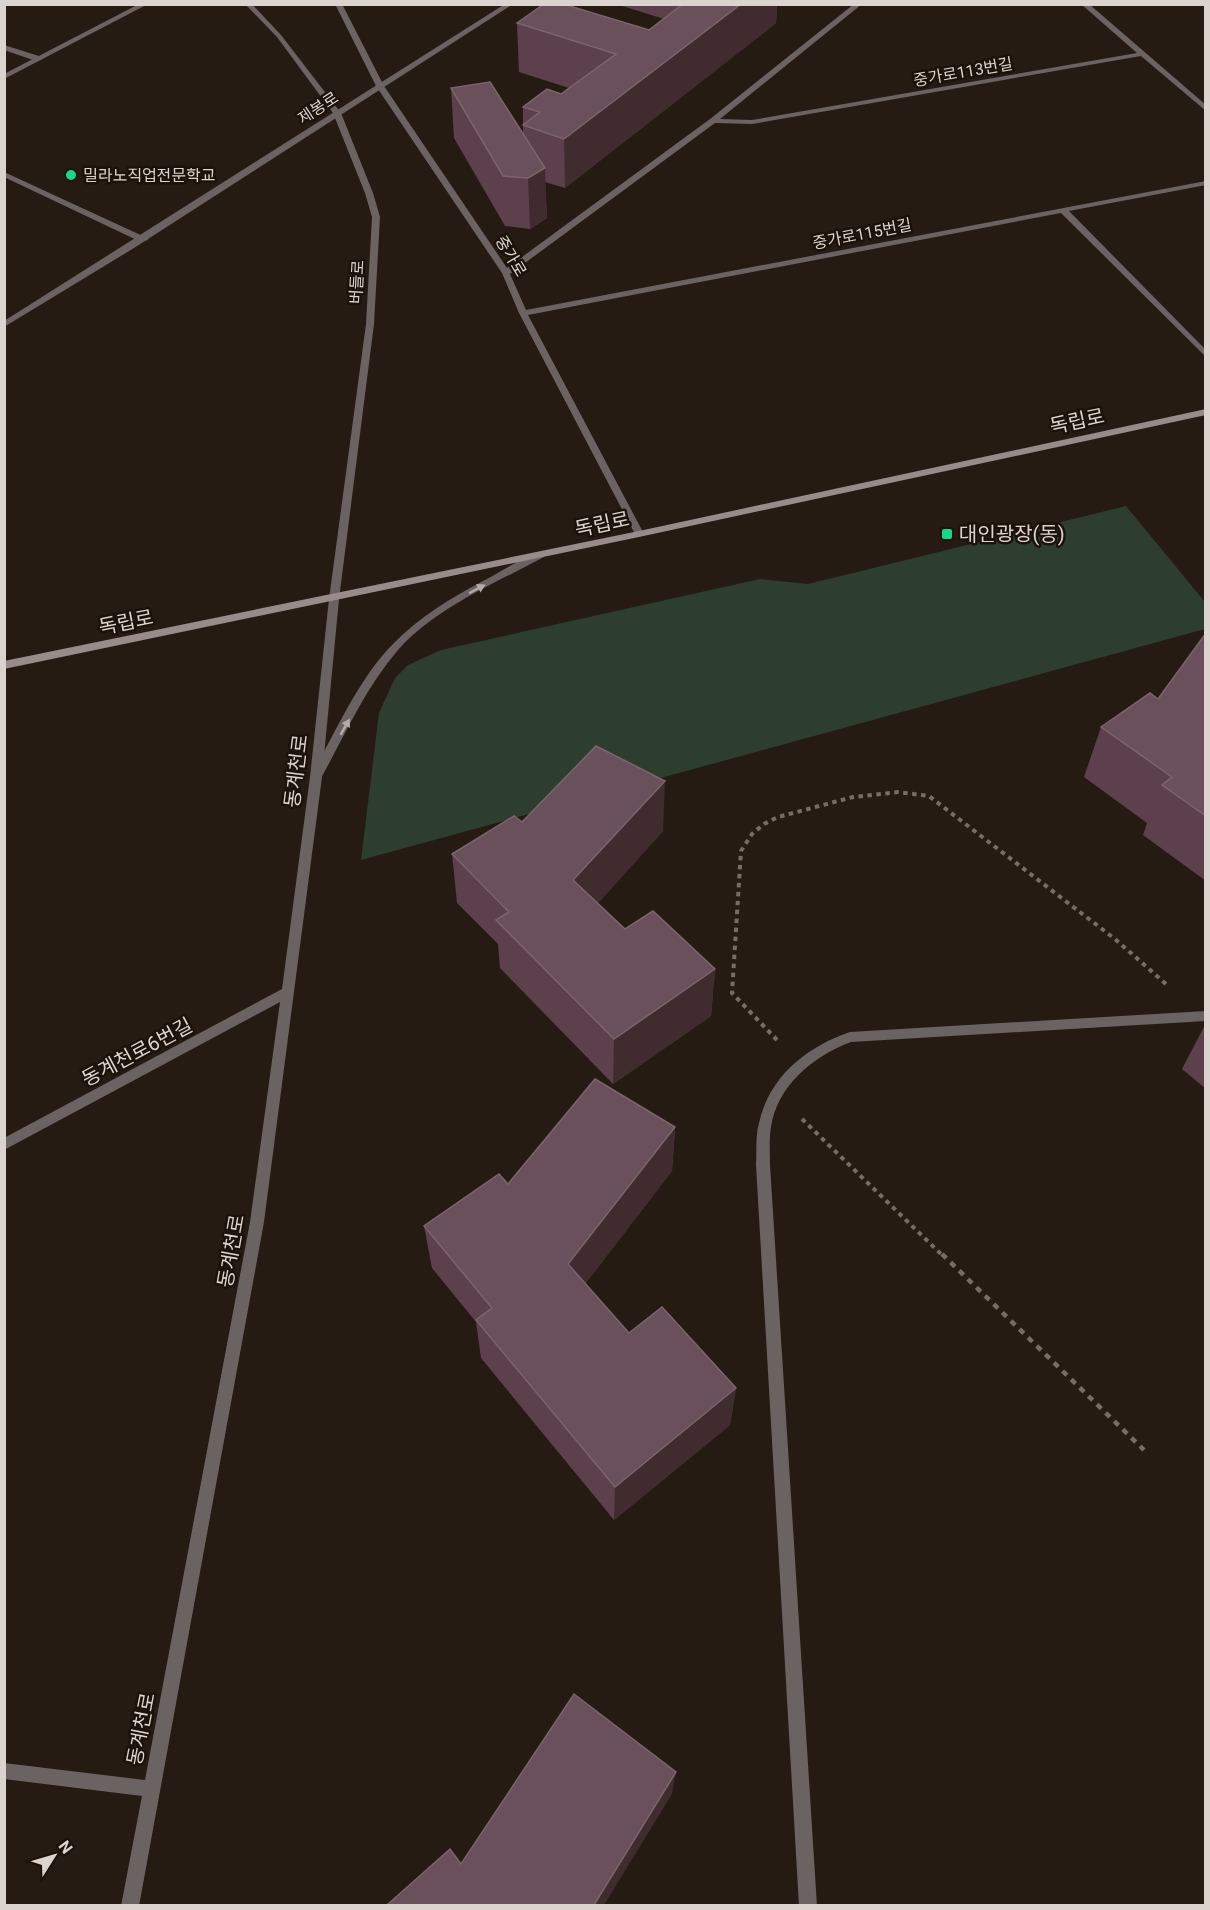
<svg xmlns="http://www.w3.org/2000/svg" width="1210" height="1910" viewBox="0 0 1210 1910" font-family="Roboto,'Noto Sans KR',sans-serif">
  <rect width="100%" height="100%" fill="#261b13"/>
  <path fill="#2d3d2e" d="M1126,506L1205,602V629L361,860L379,713L395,678L408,665L441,650L760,579L808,584Z"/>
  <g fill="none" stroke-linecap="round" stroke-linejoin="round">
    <g stroke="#766d66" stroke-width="4" stroke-dasharray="4.5 4.5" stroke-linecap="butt">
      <path d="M777,1040L732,993L741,851L752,834L764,824L778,817L853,797L898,792L929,796L1115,939L1166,984"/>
      <path d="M802,1119L943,1256"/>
    </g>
    <path stroke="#766d66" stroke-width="4.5" stroke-dasharray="6 6" stroke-linecap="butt" d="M942,1254L1144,1450"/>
    <path fill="#6b6362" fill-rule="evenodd" d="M4,45L42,57L43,59L36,61L4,50Z"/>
    <path fill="#6b6362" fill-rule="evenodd" d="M1206,1011V1021L851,1042C813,1056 777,1086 771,1127C769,1140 770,1152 770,1165L817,1906H799L756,1165C757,1151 755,1137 759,1123C769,1077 806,1047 850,1032Z"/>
    <g fill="#6b6362" fill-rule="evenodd">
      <path d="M139,4H148L4,79V74Z"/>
      <path d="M245,4H252L281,35L341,113L373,193L380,217L374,324L339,599L322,777L264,1222L139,1906H121L142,1796L4,1779V1763L145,1780L250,1222L280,1002L4,1150V1138L282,989L310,777L329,599L366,324L372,217L365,193L333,113L277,37Z"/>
      <path d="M335,4H342L384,86L507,268L710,119L854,4H862L720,119L752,120L1137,53L1081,4H1089L1206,105V111L1141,56L752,124L715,123L510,274L526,310L1206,181V185L1069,211L1206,350V357L1061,213L528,315L644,534L639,537L636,536L519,313L502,273L376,86Z"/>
      <path d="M4,172L147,238L148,240L141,242L4,177Z"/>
    </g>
    <g fill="#6b6362" fill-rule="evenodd">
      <path d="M505,4H513L134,248L4,327V321Z"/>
      <path d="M541,552L544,553V557C494,584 437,607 398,650C365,688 344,737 320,780H312L310,777C335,734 358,679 393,644C419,617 451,598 483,581C502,571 521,558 541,552Z"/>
    </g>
    <path fill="#988b8a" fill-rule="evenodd" d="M1206,409V415L639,537L4,669V661L639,531Z"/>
  </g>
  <g fill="#5c404c">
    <path d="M616,4H777L776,23L565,188L545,182L547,218L530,229L505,226L454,138L451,88L523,133V107L561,94L569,88L519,72L517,23L649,30L664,19Z"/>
    <path d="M1206,633V881L1143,835L1147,823L1084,777L1101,727L1158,699Z"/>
    <path d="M522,822L663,831L598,903L625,929L715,969L711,1016L613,1084L500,968L498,944L457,903L452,854Z"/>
    <path d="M1206,1023V1089L1182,1069Z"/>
    <path d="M675,1127L672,1171L585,1284L629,1333L736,1388L730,1425L614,1520L481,1358L476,1322L432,1268L424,1226Z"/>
  </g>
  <g fill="#402b2f">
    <path d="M741,4H777L776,23L565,188L564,139Z"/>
    <path d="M545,168L547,218L530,229L528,178Z"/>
    <path d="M665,781L663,831L575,929L573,880Z"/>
    <path d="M715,969L711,1016L613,1084L614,1039Z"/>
    <path d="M675,1127L672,1171L569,1305L568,1264Z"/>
    <path d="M736,1388L730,1425L614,1520L615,1487Z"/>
    <path d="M676,1772L672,1794L604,1905H594Z"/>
  </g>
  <g fill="#69505a" stroke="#7b656c" stroke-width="1.5">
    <path d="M544,4H563L649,30L683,4H741L564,139L523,125L540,112L523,107L547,89L561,94L616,54L517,23Z"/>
    <path d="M490,82L545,168L528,178L503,176L451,88Z"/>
    <path d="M1206,633V816L1162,785L1172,777L1101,727L1150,693L1158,699Z"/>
    <path d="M596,746L665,781L573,880L625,929L653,911L715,969L614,1039L496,920L509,912L452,854L514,816L522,822Z"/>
    <path d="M595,1079L675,1127L568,1264L629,1333L662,1307L736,1388L615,1487L476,1320L492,1308L424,1226L499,1174L508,1184Z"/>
    <path d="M574,1694L676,1772L594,1905H387L450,1849L461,1864Z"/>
  </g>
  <defs><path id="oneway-solid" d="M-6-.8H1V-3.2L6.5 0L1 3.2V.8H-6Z" transform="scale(1.5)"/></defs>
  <g fill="#b4aca8">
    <use href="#oneway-solid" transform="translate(477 589) rotate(-28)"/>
    <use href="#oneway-solid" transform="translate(345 727) rotate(-60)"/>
  </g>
  <g fill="#14d989" stroke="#1c120a" stroke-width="2">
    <circle cx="71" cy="175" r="6"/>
    <rect x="941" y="528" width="12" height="12" rx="3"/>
  </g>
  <g text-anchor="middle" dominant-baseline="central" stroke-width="5" stroke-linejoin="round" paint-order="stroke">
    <g font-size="16" fill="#dbd4ce" stroke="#1c120a">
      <text transform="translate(963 72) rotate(-10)">중가로113번길</text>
      <text transform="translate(318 108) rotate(-33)">제봉로</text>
      <text transform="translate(862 234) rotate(-11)">중가로115번길</text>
      <text transform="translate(511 256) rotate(59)">중가로</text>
      <text transform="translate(357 282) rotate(-87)">버들로</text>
    </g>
    <g font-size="16" fill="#dbd4ce" stroke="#1c120a" text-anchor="start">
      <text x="83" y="175">밀라노직업전문학교</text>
    </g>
    <g font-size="20" fill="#dbd4ce" stroke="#1c120a">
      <text transform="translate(1077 421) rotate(-12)">독립로</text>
      <text transform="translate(602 524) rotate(-12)">독립로</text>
      <text transform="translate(126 622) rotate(-11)">독립로</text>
      <text transform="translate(296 771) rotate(-83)">동계천로</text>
      <text transform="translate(137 1052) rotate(-28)">동계천로6번길</text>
      <text transform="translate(231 1251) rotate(-80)">동계천로</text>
      <text transform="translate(141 1729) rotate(-79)">동계천로</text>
    </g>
    <g font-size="20" fill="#dbd4ce" stroke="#1c120a" text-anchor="start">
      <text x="959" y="534">대인광장(동)</text>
    </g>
  </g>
  <rect width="1210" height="1910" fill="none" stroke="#dbd4ce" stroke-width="12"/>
  <g transform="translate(54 1856) rotate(53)" stroke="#1c120a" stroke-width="4.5" paint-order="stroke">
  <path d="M0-4.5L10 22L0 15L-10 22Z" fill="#dbd4ce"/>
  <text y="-9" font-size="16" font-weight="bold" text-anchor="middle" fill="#dbd4ce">N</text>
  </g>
</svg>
